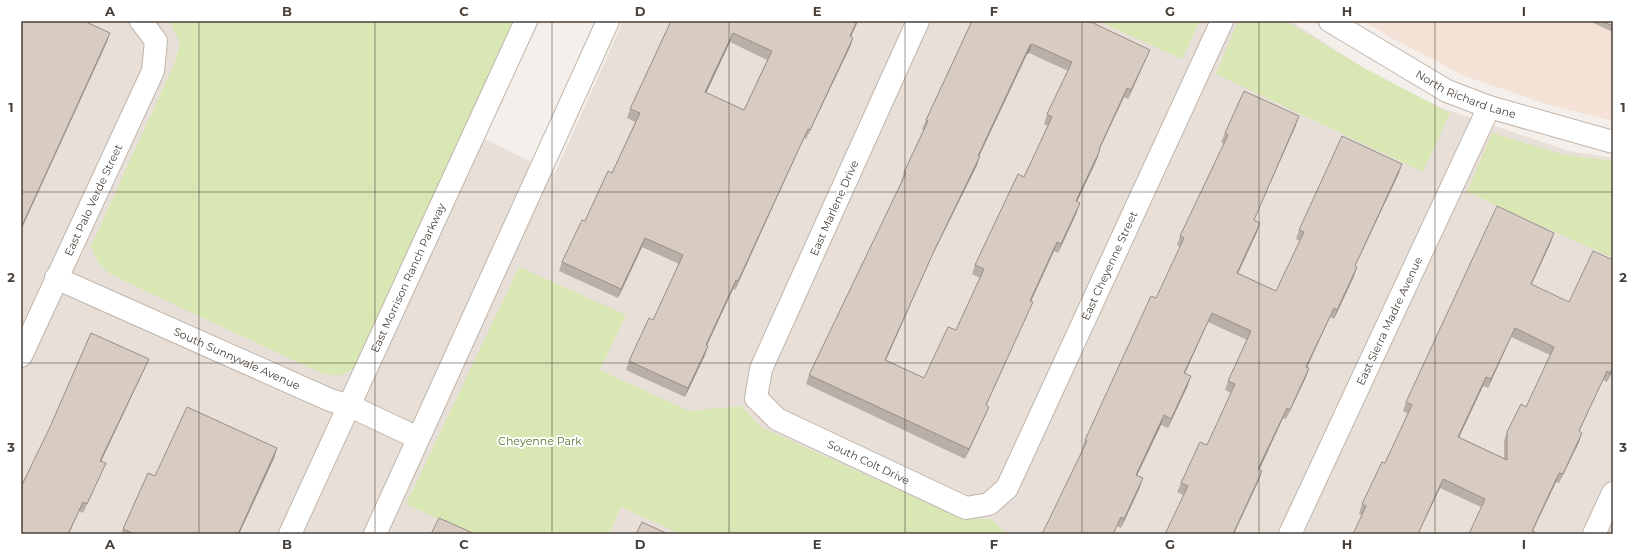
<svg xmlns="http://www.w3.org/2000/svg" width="1634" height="555" viewBox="0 0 1634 555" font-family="Montserrat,sans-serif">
  <rect width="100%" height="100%" fill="#f4efea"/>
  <path fill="#e8e0d8" d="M21,21H239L555,173L623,21H1291L1362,67L1436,106L1569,151L1613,158V534H21Z"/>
  <path fill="#f5e2d6" d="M1363,21H1613V121L1546,104L1465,76L1397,41Z"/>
  <g fill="#d9e7b4">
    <path d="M170,21H516L361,360C347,375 344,377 323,374L122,280C103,270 98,266 91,246L175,62L180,43Z"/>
    <path d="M1098,21H1200L1182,59Z"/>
    <path d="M1238,21H1286L1362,67L1450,113L1423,172L1216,74Z"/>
    <path d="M1492,133L1565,155L1613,161V258L1467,192Z"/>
    <path d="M519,267L626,315L600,370L689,411L741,406L761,427L960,518L991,519L1007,534H681L621,507L609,534H471L406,504Z"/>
  </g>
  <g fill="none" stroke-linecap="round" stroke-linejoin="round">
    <g stroke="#bfb5ac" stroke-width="24">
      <g id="minor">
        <path id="s1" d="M918,21L761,369L756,398L777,419L966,508L989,504L1007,488L1222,21"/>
        <path id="s2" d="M1330,21L1447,91L1489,107L1613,142"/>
        <path id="s3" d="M56,278L330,400L350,406L418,438"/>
        <path id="s4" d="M21,356L153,71L156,41L141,21"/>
        <path id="s5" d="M1290,534L1489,107"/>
        <path d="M1594,534L1613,493"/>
      </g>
    </g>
    <g stroke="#bfb5ac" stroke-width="24">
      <g id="tertiary">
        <path id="s6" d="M290,534L526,21"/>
        <path d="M375,534L608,21"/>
      </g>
    </g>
    <use href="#minor" stroke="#fff" stroke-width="22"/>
    <use href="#tertiary" stroke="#fff" stroke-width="22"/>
  </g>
  <g fill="#baafa7" fill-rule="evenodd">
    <path d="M671,21H858L851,37L850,47L806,139L804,138L735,290L733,289L707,345L708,346L705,355L685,397L626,370L629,361L653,320L679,264L642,247L618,298L559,271L562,262L612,173L635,122L627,118L630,109ZM730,42L767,60L744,110L706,93Z"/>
    <path d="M972,21L1150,50L1146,59L1128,99L1124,97L1100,149V150L1097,159L1077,202V212L1058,253L1054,251L1031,301L1029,311L986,406L989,407L985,416L965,459L806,384L809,375L902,182H901L904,172L924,130L922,129L926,120ZM1029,53L1068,71L1047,114L1044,124L1048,126L1024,177L975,265L972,274L980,278L956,330L924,378L886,360L931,258L977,165L979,156L1027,54Z"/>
    <path d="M1589,21H1613V32Z"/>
    <path d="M1296,125L1254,220L1257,232L1238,273L1276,291L1300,241L1296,239L1299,230L1399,173L1355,266L1357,267L1354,276L1334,319L1330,317L1307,367L1309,368L1306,377L1286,419L1283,418L1259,470V480L1183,495L1177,492L1181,483L1207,445L1231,393L1225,390L1228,381L1247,340L1208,322L1185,373L1188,385L1168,428L1161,425L1137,475L1140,487L1121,528L1117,526L1083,450L1082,449L1085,440L1156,298L1180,247L1177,245L1180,236L1224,144L1221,142L1225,133Z"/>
    <path d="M1551,242L1532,284L1613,369L1607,382L1603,380L1579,431V442L1559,483L1556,482L1533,531L1440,488L1418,534H1353L1362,515L1359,514L1362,504L1385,463L1408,414L1403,411L1406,402ZM1511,337L1550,355L1526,407L1507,432L1504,441V458L1459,437L1483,386L1488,388Z"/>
    <path d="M149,359L145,368L101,461L106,463L102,472L83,513L79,511L21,534Z"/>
    <path d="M277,448L274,458L239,534H121L123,529L155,476Z"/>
  </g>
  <g fill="#978f88">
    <path d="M857,21H858L847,45L850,36Z"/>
    <path d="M110,33L107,42L21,230V228Z"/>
    <path d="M733,33L730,42L702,102L705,92Z"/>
    <path d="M853,38L850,47L806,139L810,130Z"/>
    <path d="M1032,44L1029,53L1027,54L975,165L978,156L1030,45Z"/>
    <path d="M1150,50L1146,59L1128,99L1131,90Z"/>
    <path d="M1127,88L1124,97L1095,158L1099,149Z"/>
    <path d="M1299,116L1296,125L1250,229L1254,220Z"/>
    <path d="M808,129L804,138L735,290L738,281Z"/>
    <path d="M1100,150L1097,159L1073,210L1076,201Z"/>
    <path d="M980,156L977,165L931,258L882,369L885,360L935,249Z"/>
    <path d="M1402,164L1399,173L1351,275L1355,266Z"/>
    <path d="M1080,203L1077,212L1058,253L1061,244Z"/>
    <path d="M1260,223L1257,232L1234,282L1237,273Z"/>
    <path d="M1554,233L1551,242L1527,293L1531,284Z"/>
    <path d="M645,238L642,247L618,298L621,289Z"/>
    <path d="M1057,242L1054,251L1027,310L1030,301Z"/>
    <path d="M1357,267L1354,276L1334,319L1337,310Z"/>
    <path d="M736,280L733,289L703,354L706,345Z"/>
    <path d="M1033,302L1029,311L982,414L986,405Z"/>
    <path d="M1334,308L1330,317L1303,376L1306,367Z"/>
    <path d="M1212,313L1208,322L1181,382L1184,373Z"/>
    <path d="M1515,328L1511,337L1488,388L1491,379Z"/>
    <path d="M708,346L705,355L685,397L688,388Z"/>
    <path d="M149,359L145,368L97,470L100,461Z"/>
    <path d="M1613,367V369L1607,382L1610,373Z"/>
    <path d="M1309,368L1306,377L1286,419L1290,410Z"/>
    <path d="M1607,371L1603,380L1575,440L1579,431Z"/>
    <path d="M1191,376L1188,385L1168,428L1171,419Z"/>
    <path d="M1486,377L1483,386L1455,446L1458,437Z"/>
    <path d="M989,407L985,416L965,459L969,449Z"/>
    <path d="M1287,408L1283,418L1255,479L1258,469Z"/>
    <path d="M1164,415L1161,425L1133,484L1136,475Z"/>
    <path d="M1582,433L1579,442L1559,483L1563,474Z"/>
    <path d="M277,448L274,458L239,534H238Z"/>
    <path d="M1262,471L1259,480L1234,534H1233Z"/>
    <path d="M1559,473L1556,482L1531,534Z"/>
    <path d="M1143,478L1140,487L1121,528L1124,519Z"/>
    <path d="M1443,479L1440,488L1418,534Z"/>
    <path d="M83,502L79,511L69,534H68Z"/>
    <path d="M1121,517L1117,526L1114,534H1113Z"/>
  </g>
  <g fill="#d8ccc2" stroke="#978f88" fill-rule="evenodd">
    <path d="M21,21H84L110,33L21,228Z"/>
    <path d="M671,21H857L850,36L853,38L810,130L808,129L738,281L736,280L706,345L708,346L688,388L629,361L649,318L653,320L683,255L645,238L621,289L562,262L582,220L585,221L608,171L612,173L640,113L630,109ZM733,33L772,51L744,110L705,92Z"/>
    <path d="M972,21H1089L1150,50L1131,90L1127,88L1099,149L1100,150L1076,201L1080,203L1061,244L1057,242L1030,301L1033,302L986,405L989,407L969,449L809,375L906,173L904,172L928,121L926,120ZM1032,44L1072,62L1047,114L1052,117L1024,177L1018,174L975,265L984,269L956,330L948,327L924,378L885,360L935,249L980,156H978L1030,45Z"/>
    <path d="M1601,21H1613V26Z"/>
    <path d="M1244,91L1299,116L1254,220L1260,223L1237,273L1276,291L1304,232L1299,230L1342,136L1402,164L1355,266L1357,267L1337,310L1334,308L1306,367L1309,368L1290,410L1287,408L1258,469L1262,471L1233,534H1165L1188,486L1181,483L1200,442L1207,445L1235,384L1228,381L1251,331L1212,313L1184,373L1191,376L1171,419L1164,415L1136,475L1143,478L1124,519L1121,517L1113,534H1042L1087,441L1085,440L1151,296L1156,298L1184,238L1180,236L1228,135L1225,133Z"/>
    <path d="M1497,206L1554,233L1531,284L1569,302L1593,251L1613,260V367L1610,373L1607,371L1579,431L1582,433L1563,474L1559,473L1532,531L1535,532L1534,534H1469L1485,499L1443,479L1418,534H1353L1366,506L1362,504L1382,462L1385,463L1412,405L1406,402ZM1515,328L1554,347L1526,407L1521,404L1507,432V460L1458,437L1486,377L1491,379Z"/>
    <path d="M91,333L149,359L100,461L106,463L87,504L83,502L68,534H21V487L50,427Z"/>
    <path d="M187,407L277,448L238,534H135L123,529L148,473L155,476Z"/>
    <path d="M439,518L475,534H431Z"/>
    <path d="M642,522L668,534H636Z"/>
  </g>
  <path fill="none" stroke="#483f38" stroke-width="1" stroke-opacity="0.55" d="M199,21V534M375,21V534M552,21V534M729,21V534M905,21V534M1082,21V534M1259,21V534M1435,21V534M21,192H1613M21,363H1613"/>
  <g text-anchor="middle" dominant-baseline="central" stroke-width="4" stroke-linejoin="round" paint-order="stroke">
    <g font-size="11" fill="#483f38" stroke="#fff">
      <text stroke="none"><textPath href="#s2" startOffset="155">North Richard Lane</textPath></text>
      <text stroke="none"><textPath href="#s4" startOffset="172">East Palo Verde Street</textPath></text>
      <text transform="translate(834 208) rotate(-66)">East Marlene Drive</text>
      <text stroke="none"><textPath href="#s1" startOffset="942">East Cheyenne Street</textPath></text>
      <text stroke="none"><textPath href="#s6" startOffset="282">East Morrison Ranch Parkway</textPath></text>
      <text stroke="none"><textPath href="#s5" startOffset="235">East Sierra Madre Avenue</textPath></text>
      <text stroke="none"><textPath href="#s3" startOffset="198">South Sunnyvale Avenue</textPath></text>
      <text stroke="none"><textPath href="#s1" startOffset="542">South Colt Drive</textPath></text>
    </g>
    <g font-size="11" fill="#57782c" stroke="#fff">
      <text x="540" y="441">Cheyenne Park</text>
    </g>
  </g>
  <rect width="1634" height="555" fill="none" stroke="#ffffff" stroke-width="44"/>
  <rect x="22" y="22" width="1590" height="511" fill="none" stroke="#483f38" stroke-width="1.5"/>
  <g font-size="13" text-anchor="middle" font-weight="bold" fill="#483f38">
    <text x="110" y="16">A</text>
    <text x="287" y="16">B</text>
    <text x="464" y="16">C</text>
    <text x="640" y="16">D</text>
    <text x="817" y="16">E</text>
    <text x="994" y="16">F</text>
    <text x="1170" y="16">G</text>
    <text x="1347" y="16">H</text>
    <text x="1524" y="16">I</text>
    <text x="11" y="112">1</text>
    <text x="1623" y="112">1</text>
    <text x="11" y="282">2</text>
    <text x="1623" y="282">2</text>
    <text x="11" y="452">3</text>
    <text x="1623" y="452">3</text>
    <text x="110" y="549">A</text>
    <text x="287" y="549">B</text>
    <text x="464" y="549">C</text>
    <text x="640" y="549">D</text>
    <text x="817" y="549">E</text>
    <text x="994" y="549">F</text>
    <text x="1170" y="549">G</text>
    <text x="1347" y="549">H</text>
    <text x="1524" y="549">I</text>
  </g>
</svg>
